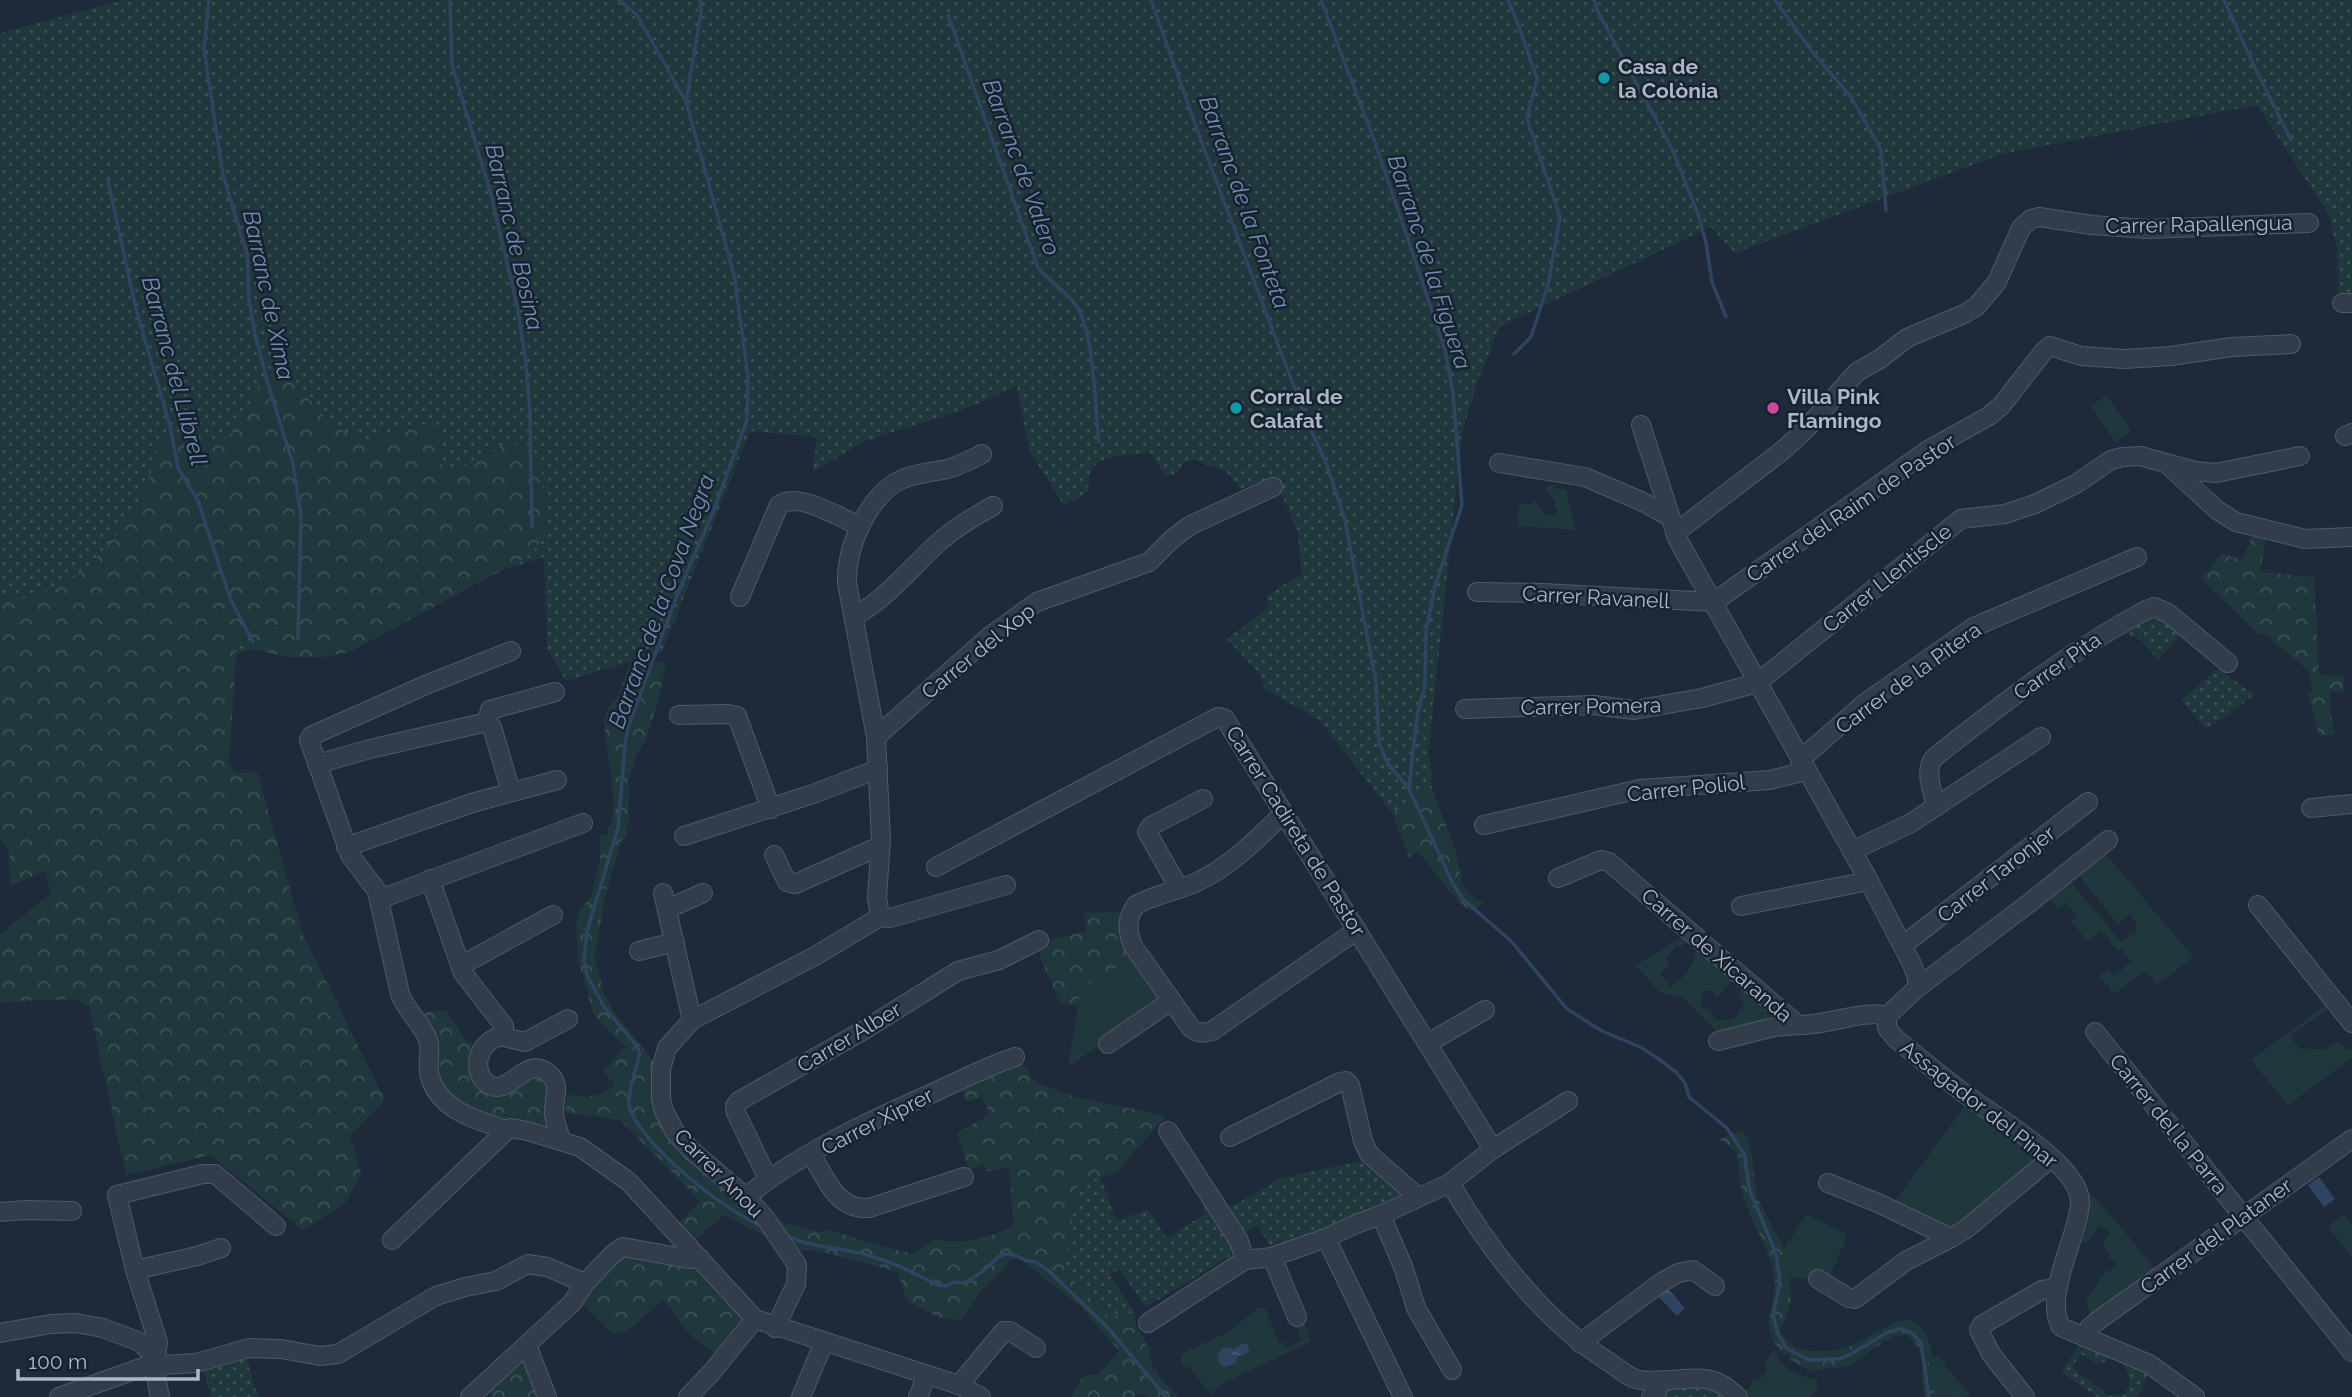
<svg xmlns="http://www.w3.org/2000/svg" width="2352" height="1397" viewBox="0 0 2352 1397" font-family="Raleway,sans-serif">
  <defs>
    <pattern id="grass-dots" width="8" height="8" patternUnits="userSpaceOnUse" patternTransform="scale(1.75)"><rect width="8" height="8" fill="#20383b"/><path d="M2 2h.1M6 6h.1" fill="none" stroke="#3e5356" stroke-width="1.8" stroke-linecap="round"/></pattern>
    <pattern id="forest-crowns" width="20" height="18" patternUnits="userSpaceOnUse" patternTransform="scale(1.75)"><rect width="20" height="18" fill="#20383b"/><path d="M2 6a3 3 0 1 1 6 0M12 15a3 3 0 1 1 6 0" fill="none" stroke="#3e5356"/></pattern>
    <pattern id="water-ripples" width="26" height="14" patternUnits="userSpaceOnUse" patternTransform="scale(1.75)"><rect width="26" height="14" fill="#2e4461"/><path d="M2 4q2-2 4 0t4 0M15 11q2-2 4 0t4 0" fill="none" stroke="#4a5d76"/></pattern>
  </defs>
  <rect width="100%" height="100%" fill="#1e2a3a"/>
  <g fill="url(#grass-dots)">
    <path d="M124,0H2352V296H2338L2337,250L2329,215L2257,105L2002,154L1735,253L1711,227L1500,326L1475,388L1462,433L1429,746L1432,788L1392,813L1320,721L1264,688L1261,675L1227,639L1269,607L1266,596L1302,573L1297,530L1274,477L1241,489L1227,472L1194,460L1185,462L1174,476L1164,474L1151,453C1124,456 1082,452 1089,491L1064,506L1029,450L1017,386L960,411L865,441L813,472L817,437L750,431L662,652L566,681L547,648L544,557L38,717L0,831V33Z"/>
    <path d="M2155,613L2182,633L2158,660L2141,640L2117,630Z"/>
    <path d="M2221,666L2226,670L2225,674L2254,694L2238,708L2206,729L2181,700Z"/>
    <path d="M1365,1160L1407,1198L1272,1249L1257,1225L1242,1235L1227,1209L1282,1178Z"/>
    <path d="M1101,1178L1116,1221L1148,1210L1167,1238L1205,1214L1202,1207L1208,1203L1234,1246L1230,1256L1146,1307L1119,1269L1109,1275L1135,1313L1108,1317L1064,1274L1078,1182Z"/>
    <path d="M2080,1344L2108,1356L2107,1361L2097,1364L2081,1354L2072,1367L2109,1396L2124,1394C2134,1380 2127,1377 2124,1362L2147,1373L2142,1392L2135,1397H2097L2061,1372Z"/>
    <path d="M245,1354L258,1397H211L203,1367Z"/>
    <path d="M1704,1384L1731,1397H1659L1674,1386Z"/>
  </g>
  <g fill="url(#forest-crowns)">
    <path d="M277,372C304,387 313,408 334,425C342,432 355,436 364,441L415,425L436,423L441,438V464L452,472L509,442L542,456L545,533L532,554L350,652L323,657H286L237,645L229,764L236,773L257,772L303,935L385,1100L350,1136L361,1173L346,1202L303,1230L210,1155L126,1175L89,1006L75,999L0,1002V935L51,893L45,871L10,886L9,852L0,837V597L22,599L59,587L92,563L131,517L147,485L160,443L174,432C186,435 200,443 212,441C244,438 250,403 261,379Z"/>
    <path d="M2254,532L2267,535L2260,572L2314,577L2319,674L2344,677L2343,693L2330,692V711L2335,735H2319L2308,693L2312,692L2310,672L2263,633L2260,635L2201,579L2222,554L2242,560Z"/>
    <path d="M666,662L659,699L646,739L636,756L628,781L629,811L627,837L621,841L605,897L595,958L604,993L615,1013L654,1062L652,1092L667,1131L746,1204L776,1242L725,1215L693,1241L678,1224L700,1201L620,1120L565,1113L567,1094C585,1099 601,1097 615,1085L603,1071L625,1047L594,1015L578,960L576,923L580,910L591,896L600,859V835H606L613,819L614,801L604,721L607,710L619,695L629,664Z"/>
    <path d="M1432,788L1455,849L1463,886L1469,894L1485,904L1470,911C1449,895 1436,871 1417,851L1409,858L1392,813Z"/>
    <path d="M1121,912L1120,931L1134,957L1081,989L1078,1006L1060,1004L1039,954L1043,942L1087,931L1084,913Z"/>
    <path d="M446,1010L467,1042L476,1044L480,1082L529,1076L549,1079L555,1129L533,1122L492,1117L465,1108L441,1085L423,1022L426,1012Z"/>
    <path d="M1021,1061L1035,1082L1075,1097L1166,1116L1116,1172L1104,1177L1078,1182L1064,1273L1083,1290L1108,1317L1135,1313L1136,1326L1149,1348L1152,1364L1159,1376L1178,1397H1150L1142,1393L1132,1397H1071L1084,1375H1098L1119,1351L1081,1307L1019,1258L1012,1259L981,1291L961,1320L937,1317L906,1300L898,1272L823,1252L795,1249L773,1219L817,1232L830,1230L880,1246L914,1254L935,1239C962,1245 990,1239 1014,1225L1009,1168L987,1171L984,1165L969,1170L957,1133L990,1114L982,1097L967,1101L960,1089Z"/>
    <path d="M1742,1130L1747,1137L1751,1151L1757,1197L1784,1249L1790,1277L1791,1303L1780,1331C1790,1347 1797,1350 1815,1351C1824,1351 1834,1352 1843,1349C1859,1344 1893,1320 1907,1320C1915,1320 1920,1326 1924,1332C1929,1341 1932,1348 1933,1358L1929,1360L1935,1392L1938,1397H1925C1920,1383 1925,1366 1920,1353C1903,1307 1865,1364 1843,1367C1835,1369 1825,1368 1816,1370L1812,1372L1789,1359L1791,1355L1788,1352L1785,1355C1754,1329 1779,1304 1774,1273C1769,1249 1755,1229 1747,1207C1740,1190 1739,1171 1737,1153L1720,1139Z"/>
    <path d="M626,1253L696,1265L748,1319L718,1356L688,1333L664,1299L626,1332L613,1334L582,1304L593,1287Z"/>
    <path d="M523,1360L541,1397H492L489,1391Z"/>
  </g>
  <g fill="#20383b">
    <path d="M2107,395L2131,431L2115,442L2091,406Z"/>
    <path d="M1554,484L1557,489L1566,490L1576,530L1518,526L1519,503L1532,504L1534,500L1544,514L1552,515L1558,511L1554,505L1556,503L1545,488Z"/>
    <path d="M2105,853L2194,958L2157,984L2145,971L2114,994L2099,976L2108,969L2114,976L2131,962L2121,948L2118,951L2101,930L2087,941L2071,921L2077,916L2066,902L2058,909L2049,897L2070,881L2121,942L2132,933L2135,936L2137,925L2129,914L2118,924L2078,874Z"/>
    <path d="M1683,937L1687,940L1681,947L1677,945L1665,958L1670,963L1660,974L1671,987L1686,974L1696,956L1693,953L1697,948L1733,979L1718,997L1711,990L1704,991L1700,1001L1703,1008L1710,1009L1716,1020L1732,1019L1738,1015L1737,1013L1745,1003L1739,997L1742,987L1769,1010V1016L1765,1020L1716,1031L1683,998L1659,992L1636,965Z"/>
    <path d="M1134,957L1165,1000L1068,1067L1081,989Z"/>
    <path d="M2329,1003L2332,1006L2290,1036L2300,1049C2319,1046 2318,1056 2337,1042L2346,1050H2352V1058L2288,1105L2251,1060Z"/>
    <path d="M1968,1102L2040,1158L1952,1230L1892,1205Z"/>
    <path d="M2085,1188L2120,1226L2157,1272L2091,1318L2086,1299L2097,1286L2096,1285L2108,1269L2111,1271L2117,1263L2108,1257L2110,1253L2102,1246L2110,1232L2100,1225L2086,1243L2082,1242L2084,1233L2078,1231Z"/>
    <path d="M1806,1214L1847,1235L1828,1281L1790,1277L1784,1249Z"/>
    <path d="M2343,1214L2352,1225V1257L2328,1227Z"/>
    <path d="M1260,1307L1266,1310L1279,1343L1284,1342L1286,1347L1302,1341L1294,1322L1302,1318L1311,1341L1217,1387L1211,1394L1188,1366L1186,1368L1181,1362V1355L1191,1348L1193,1350L1205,1342L1206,1343L1218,1335L1221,1337Z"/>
    <path d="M1774,1348C1781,1368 1795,1376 1816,1379L1818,1390L1809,1397H1745L1743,1395L1755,1379L1759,1380L1768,1371L1764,1364Z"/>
    <path d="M1939,1355L1946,1367L1970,1394L1962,1397L1937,1396L1929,1376V1360Z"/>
  </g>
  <g fill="url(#water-ripples)">
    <path d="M2319,1177L2335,1199L2324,1207L2308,1185Z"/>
    <path d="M1668,1289L1685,1308L1677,1316L1659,1297Z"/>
    <path d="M1242,1343L1247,1344L1250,1350L1246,1354L1238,1356L1235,1364L1224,1367L1219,1364L1217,1355L1224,1347L1235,1349Z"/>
  </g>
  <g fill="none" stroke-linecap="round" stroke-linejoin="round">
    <g stroke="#2e4461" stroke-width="3.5">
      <path d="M209,0L204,49L223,175L247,254L249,299L254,330L268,384L293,464L301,515L298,639"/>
      <path d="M450,0L452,65L490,191L517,305L525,355L530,411L532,527"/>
      <path d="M619,0L637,15L686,102"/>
      <path d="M700,0L701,13L686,102L734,275L748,376L747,420L713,512L680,588L628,727L625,744L618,828L587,931L584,960L587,975L604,1007L637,1046L640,1053C637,1067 627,1093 629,1105C637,1142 727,1213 762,1226"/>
      <path d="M1151,0L1202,143L1305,416L1326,463L1345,520L1376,682L1379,743L1388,764L1409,789L1453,884L1463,899L1512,942L1567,1009L1602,1031L1640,1047L1656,1057L1676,1072L1685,1083L1689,1097L1727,1128L1744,1154L1750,1191L1776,1254L1780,1282L1774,1310V1319L1778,1334L1786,1348L1809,1360L1839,1359L1853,1353L1888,1332L1901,1329L1912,1333L1921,1343L1929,1397"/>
      <path d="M1321,0L1373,137L1411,248L1445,350L1453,393L1462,505L1435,586L1426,632L1425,685L1417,717L1409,788"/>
      <path d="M1508,0L1518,24L1537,79L1527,118L1560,217L1548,285L1531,337L1514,354"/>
      <path d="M1594,0L1598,12L1673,151L1698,214L1706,243L1712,282L1726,317"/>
      <path d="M1775,0L1814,54L1852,98L1881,150L1886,210"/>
      <path d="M2224,0L2253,64L2291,140"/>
      <path d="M948,15L1038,268C1050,282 1070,294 1079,310C1094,338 1095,408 1099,442"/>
      <path d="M108,181L136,309L170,426L178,468L198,501L230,598L253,642"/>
      <path d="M787,1236L805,1243L865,1254L897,1265L938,1285L946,1286L954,1282L965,1283L983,1271L998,1257L1006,1254L1014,1255L1027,1261L1036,1262L1049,1271L1109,1329L1166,1397"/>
    </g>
    <g stroke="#4f5a68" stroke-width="20">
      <g id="minor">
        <path d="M2342,303H2352"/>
        <path d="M1641,425L1678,540L1869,881L1912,964L1917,978V988L1887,1016"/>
        <path d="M2345,436L2352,433"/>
        <path d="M1499,463L1585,477L1643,502L1670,517"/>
        <path d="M2168,465L2217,510L2236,522L2305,539L2352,537"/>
        <path d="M1675,533L1782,451L1805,430L1857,372L1880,359L1907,338L1964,314L1977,306L1997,282L2021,228L2031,219L2039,217L2092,225L2147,229L2309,223"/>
        <path d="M1477,592L1542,593L1714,602L1928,450L1989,416L2001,406L2044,351L2050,346L2081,356L2124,359L2171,356L2232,347L2291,344"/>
        <path d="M740,597L779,505C800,491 839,518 860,526"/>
        <path d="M854,616C882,603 914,565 938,543C954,528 974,517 993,506"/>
        <path d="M1465,709L1594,705L1634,710L1702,698L1757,683L1961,519L2005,514L2035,504L2076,484L2111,460L2122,457L2140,456L2195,471L2216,473L2300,456"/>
        <path d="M679,715L728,714L737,716L771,809"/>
        <path d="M487,722L490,710L555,692"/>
        <path d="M876,737L990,636L1037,602L1149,562L1171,540L1189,526L1273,487"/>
        <path d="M1800,760L1865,703L1974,627L2137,557"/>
        <path d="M317,764L370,749L487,722L492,727L511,792"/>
        <path d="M1936,807C1933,792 1923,769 1935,757C2002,704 2070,651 2146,610L2154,607L2168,613L2228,663"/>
        <path d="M2311,808L2352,804"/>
        <path d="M1283,814C1257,839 1231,866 1197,882C1178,891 1155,894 1136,905C1126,919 1127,930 1133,946L1191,1028C1198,1034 1203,1033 1212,1031L1357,930"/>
        <path d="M1484,825L1640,789L1770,780L1806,771"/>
        <path d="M684,836L813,794L878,769"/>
        <path d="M346,847L472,803L557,780"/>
        <path d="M1852,851L1911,823L2041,737"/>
        <path d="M774,855L787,882L795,884L880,846"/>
        <path d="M936,867L1212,720L1219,717L1225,719L1493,1149L1450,1183L1381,1215L1356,1224L1326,1238L1272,1257L1245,1260L1148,1323"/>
        <path d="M1558,878L1601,860L1609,862L1798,1025C1826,1026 1864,1009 1887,1016"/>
        <path d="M430,879L463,973L504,1026V1029L500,1036L525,1042L568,1019"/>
        <path d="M1179,888L1147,832L1151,826L1203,799"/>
        <path d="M663,893L692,1020"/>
        <path d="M380,899L583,823"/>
        <path d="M2258,905L2352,1023"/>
        <path d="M1741,906L1869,881"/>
        <path d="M667,909L703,893"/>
        <path d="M880,917L877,897L881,840L876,737L847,583C846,547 869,492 905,478C917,474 929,472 942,470C956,468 970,460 982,454"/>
        <path d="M1903,945L2088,802"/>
        <path d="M639,951L675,942"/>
        <path d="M460,966L553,915"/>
        <path d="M1917,988L2028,904L2108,840"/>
        <path d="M1887,1016V1028L1896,1039C1921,1059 1946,1080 1972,1099C2003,1121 2038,1142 2064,1170C2072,1179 2080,1191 2080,1203C2078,1238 2043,1294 2061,1327L2149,1364L2195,1397"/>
        <path d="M2095,1032L2352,1352"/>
        <path d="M500,1036C470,1046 473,1084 496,1087C513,1089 528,1055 549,1074C562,1084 553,1100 554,1114C555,1123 559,1132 561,1140"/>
        <path d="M1718,1041L1774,1027L1798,1025"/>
        <path d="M1428,1043L1485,1010"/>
        <path d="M1108,1044L1171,1001"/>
        <path d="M507,1130C478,1121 439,1110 430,1077C426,1065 432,1051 428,1040C422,1023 406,1011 400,994L377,891L350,855L309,740L311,736L428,684L511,651"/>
        <path d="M1168,1131L1239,1241L1245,1260"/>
        <path d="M1230,1137L1340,1082L1346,1081L1350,1085L1363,1141L1369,1154L1418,1197"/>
        <path d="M1493,1149L1568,1101"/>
        <path d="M811,1154C826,1178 836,1210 869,1208L964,1177"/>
        <path d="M768,1179L736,1113L735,1106L739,1101L864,1030L958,971L999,960L1039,940"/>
        <path d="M1450,1183C1488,1248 1543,1321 1609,1362C1617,1367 1626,1376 1636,1379C1661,1386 1699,1371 1721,1384C1727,1387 1733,1393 1738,1397"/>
        <path d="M1828,1183L1878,1203L1951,1238L1966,1229L2051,1158"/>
        <path d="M746,1197C799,1153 874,1119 937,1091C963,1079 988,1066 1015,1057"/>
        <path d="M0,1212L26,1210L72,1211"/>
        <path d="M1381,1215L1404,1269L1416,1308L1452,1370"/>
        <path d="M1326,1238L1403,1397"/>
        <path d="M392,1240L507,1130L511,1128L527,1131L580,1147L629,1182L755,1319L959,1385L981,1397"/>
        <path d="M1272,1257L1297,1317"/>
        <path d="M135,1270L197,1256L221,1248"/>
        <path d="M1818,1279L1849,1298L1855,1299L1906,1261L1951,1238"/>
        <path d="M775,1328L796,1284L797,1265L766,1219L746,1197L691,1150L675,1132L664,1111L661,1099V1069L667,1048L692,1020L815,956L880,917L890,918L1006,885"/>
        <path d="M0,1333L51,1324L76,1323L103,1328L140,1342L151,1353L160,1397"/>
        <path d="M2086,1338L2089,1328L2096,1322L2352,1139"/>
        <path d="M1580,1343L1662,1282L1678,1273L1693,1270L1715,1286"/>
        <path d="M527,1345L547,1397"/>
        <path d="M155,1364L158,1342L135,1270L117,1195L203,1174H215L276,1226"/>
        <path d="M959,1385L1004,1331H1010L1036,1348"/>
        <path d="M59,1397L146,1366L196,1363L249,1348L281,1349L320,1356L338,1354L436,1296L465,1287L496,1281L528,1264L547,1267L585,1283"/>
        <path d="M470,1397L572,1303L585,1283L613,1254L623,1247L689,1259L700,1258"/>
        <path d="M688,1397L711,1373L755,1319"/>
        <path d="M801,1397L824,1342"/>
        <path d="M918,1397L927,1375"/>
        <path d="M1651,1397L1657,1392L1661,1380"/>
        <path d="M2025,1397L1991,1354L1979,1330L1982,1325L2042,1290L2058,1288"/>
      </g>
    </g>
    <use href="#minor" stroke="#323c4a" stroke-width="18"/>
  </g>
  <g fill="#0f9aa8" stroke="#18212f" stroke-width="2.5">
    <circle cx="1604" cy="78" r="7"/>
    <circle cx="1236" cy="408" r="7"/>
  </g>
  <circle fill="#d1479c" stroke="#18212f" stroke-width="2.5" cx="1773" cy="408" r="7"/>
  <g text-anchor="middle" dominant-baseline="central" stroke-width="5" stroke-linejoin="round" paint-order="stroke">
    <g font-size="21" font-weight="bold" fill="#acb7c7" stroke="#18212f" text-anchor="start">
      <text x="1618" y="66">Casa de<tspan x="1618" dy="24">la Colònia</tspan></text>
      <text x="1250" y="396">Corral de<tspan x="1250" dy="24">Calafat</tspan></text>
      <text x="1787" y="396">Villa Pink<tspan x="1787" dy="24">Flamingo</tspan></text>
    </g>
    <g font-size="21" fill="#acb7c7" stroke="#18212f">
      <text transform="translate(2199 224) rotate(-1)">Carrer Rapallengua</text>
      <text transform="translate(1851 508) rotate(-34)">Carrer del Raim de Pastor</text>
      <text transform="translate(1887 578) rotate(-39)">Carrer Llentiscle</text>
      <text transform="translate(1596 597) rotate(3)">Carrer Ravanell</text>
      <text transform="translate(978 651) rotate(-39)">Carrer del Xop</text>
      <text transform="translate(2057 666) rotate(-35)">Carrer Pita</text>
      <text transform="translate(1908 678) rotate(-36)">Carrer de la Pitera</text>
      <text transform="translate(1591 706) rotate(-1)">Carrer Pomera</text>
      <text transform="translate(1686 788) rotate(-6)">Carrer Poliol</text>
      <text transform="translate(1296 831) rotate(58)">Carrer Cadireta de Pastor</text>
      <text transform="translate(1996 874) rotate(-38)">Carrer Taronjer</text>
      <text transform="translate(1717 955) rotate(41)">Carrer de Xicaranda</text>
      <text transform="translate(849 1037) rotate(-31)">Carrer Alber</text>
      <text transform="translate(1979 1104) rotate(38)">Assagador del Pinar</text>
      <text transform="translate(877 1121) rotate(-27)">Carrer Xiprer</text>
      <text transform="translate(2169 1124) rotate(51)">Carrer del la Parra</text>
      <text transform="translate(719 1173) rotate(45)">Carrer Anou</text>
      <text transform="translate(2216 1236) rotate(-36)">Carrer del Plataner</text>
    </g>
    <g font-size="23" font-style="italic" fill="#718eb2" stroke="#18212f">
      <text transform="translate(1022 167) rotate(70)">Barranc de Valero</text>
      <text transform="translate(1245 202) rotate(70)">Barranc de la Fonteta</text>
      <text transform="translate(515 237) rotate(77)">Barranc de Bosina</text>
      <text transform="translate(1430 262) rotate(72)">Barranc de la Figuera</text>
      <text transform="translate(269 295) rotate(78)">Barranc de Xima</text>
      <text transform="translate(175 371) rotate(75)">Barranc del Llibrell</text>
      <text transform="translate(661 601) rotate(-70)">Barranc de la Cova Negra</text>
    </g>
  </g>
  <path d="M18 1369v10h180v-10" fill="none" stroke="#acb7c7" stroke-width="3.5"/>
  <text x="28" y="1369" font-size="21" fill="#acb7c7" stroke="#18212f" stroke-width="5" paint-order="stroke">100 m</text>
</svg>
